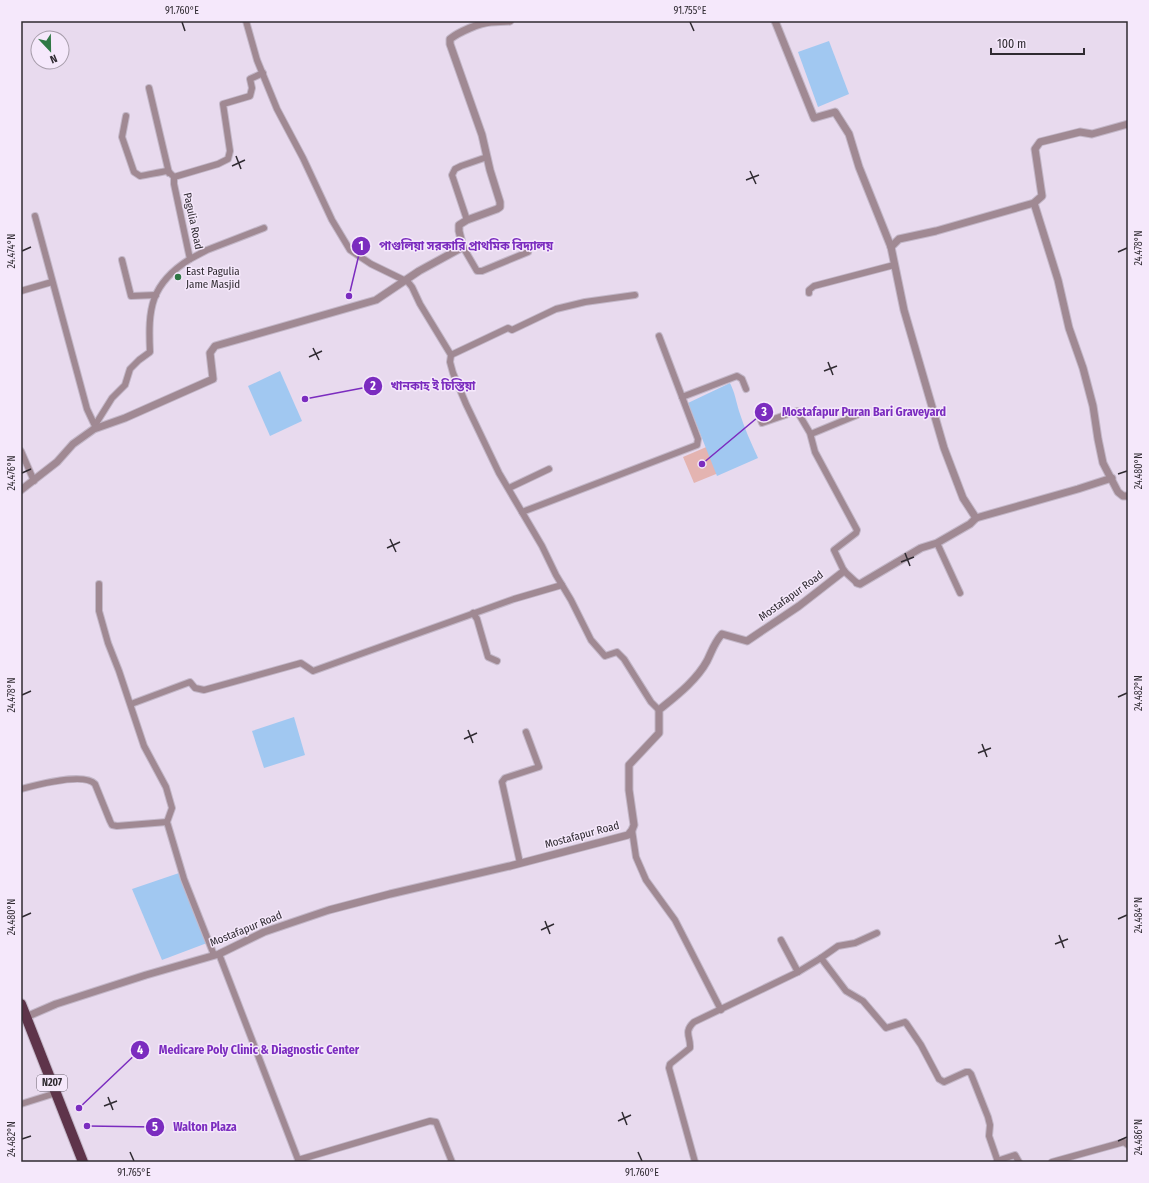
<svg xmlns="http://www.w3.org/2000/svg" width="1149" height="1183" viewBox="0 0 1149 1183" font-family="'Fira Sans Condensed','Noto Sans Bengali',sans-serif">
  <rect width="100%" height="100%" fill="#e8daee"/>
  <path fill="#e4b4b1" d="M711,445L721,472L694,483L683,457Z"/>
  <g fill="#a1c8f1">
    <path d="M829,41L849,94L818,107L798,52Z"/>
    <path d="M280,371L302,421L270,436L248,386Z"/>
    <path d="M730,383C735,393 736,401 739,411C744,427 751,443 758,458L717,476L688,403Z"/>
    <path d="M294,717L305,755L264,768L252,731Z"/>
    <path d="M179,873L207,943L162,960L132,889Z"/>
  </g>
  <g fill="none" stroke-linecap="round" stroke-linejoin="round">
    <g stroke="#c3b7c8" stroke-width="8">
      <g id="minor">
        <path d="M246,21L257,60L277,109L303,158L332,220L350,250L371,264L408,282L412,287L420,304L451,355L450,362L453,373L466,404L499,473L542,546L556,575L571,600L591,640L605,656L617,652L624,659L651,702L659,710"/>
        <path d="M149,88L169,173"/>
        <path d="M126,116L122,137L134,172L140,176C149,175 158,172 168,171L174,177"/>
        <path d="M35,216L87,409L95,426"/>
        <path d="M467,220L452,175L455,169L461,166L487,157"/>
        <path d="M463,247L477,271H482L528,252"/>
        <path d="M190,259L207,250L264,228"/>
        <path d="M122,260L131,296L156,295"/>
        <path d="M21,291L52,282"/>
        <path d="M809,293V290L814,286L894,265"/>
        <path d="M451,355L508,328L512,330L556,309L585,302L635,295"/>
        <path d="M682,397L737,376L742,379L746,389"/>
        <path d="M759,415L762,423L797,411L810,433L815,452L857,530L856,533L834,550L844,571L857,583"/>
        <path d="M94,429L97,422L112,398L125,385L130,369L139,360L150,352C148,309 150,284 190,259L174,184V177L218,164L228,159L230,151L223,104L250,96L252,88L250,79L263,73"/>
        <path d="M811,434L857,415"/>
        <path d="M21,451L34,481"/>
        <path d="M509,488L549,469"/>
        <path d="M522,512L697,445L698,439L659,336"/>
        <path d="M937,543L960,593"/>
        <path d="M99,584V611L108,643L119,671L144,746L166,787L172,808L167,822L184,879L214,955"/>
        <path d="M473,613L477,619L488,657L497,661"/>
        <path d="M131,704L190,682L195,688L204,690L301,663L313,671L514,599L562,585"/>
        <path d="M21,789C36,785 84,772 95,784L110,821L112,825L117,826L167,822"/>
        <path d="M632,830L636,857L646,880L675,920L721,1010"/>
        <path d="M520,863L502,782L505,778L539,767L526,732"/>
        <path d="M781,940L798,972"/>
        <path d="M219,954L299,1162"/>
        <path d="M821,958L846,991L863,1001L886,1028L905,1022L906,1023L921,1045L939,1079L944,1082L966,1072H969L971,1074L988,1117L990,1125L989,1136L998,1162"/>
        <path d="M21,1104L56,1093"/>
        <path d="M298,1160L430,1121L436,1122L452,1162"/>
        <path d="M997,1161L1015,1155L1019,1162"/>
        <path d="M695,1162L669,1068L670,1064L690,1048C691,1037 683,1032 694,1022L798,972L821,958L838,946L855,943L877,933"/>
        <path d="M1052,1162L1124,1142L1128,1145"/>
      </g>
    </g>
    <g stroke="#c3b7c8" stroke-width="9">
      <g id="tertiary">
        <path d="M775,21L814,118L835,112L849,134L859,167L891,247L904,310L944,448L963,498L976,518"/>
        <path d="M1034,203L1058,280L1069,328L1083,368L1093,406L1098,439L1103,463L1118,492L1123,496H1128"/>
        <path d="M891,247L899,239L936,231L1034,203L1042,196L1035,149L1040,142L1080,132L1092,134L1128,124"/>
        <path d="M21,490L57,462L73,444L94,429L125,418L213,379L210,353L215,346L376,300L419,271L463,247L459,231V225L467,220L497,209L500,207V202L490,170L482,135L450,44V39C459,32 479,23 491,22C497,21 504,22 510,21"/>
        <path d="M976,518L1078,489L1112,478"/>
        <path d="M857,583L860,584L921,548L937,543L970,524L976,518"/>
        <path d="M26,1017L56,1004L146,975L219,954L264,932L329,910L390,894L510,866L628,835L632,830L634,825L629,790V765L659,733V710C676,696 696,681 707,661C712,651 714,643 722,634L747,641L799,606L844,571"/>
      </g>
    </g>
    <g stroke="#c3b7c8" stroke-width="12">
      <path id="trunk" d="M21,1004L83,1162"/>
    </g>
    <use href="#minor" stroke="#a08993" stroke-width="6"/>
    <use href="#tertiary" stroke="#a08993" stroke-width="7"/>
    <use href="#trunk" stroke="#5e344a" stroke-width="10"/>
  </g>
  <path fill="none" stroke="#2f2a31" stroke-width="1.5" d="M182,22L185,31M690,22L694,31M236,156L241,169M232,166L245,160M750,171L756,184M746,180L759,175M22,251L31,247M1118,252L1127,248M313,348L319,360M309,357L322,351M828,362L833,375M824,371L837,366M22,473L31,469M1118,474L1127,471M390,539L396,552M387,548L400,542M905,553L910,566M901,562L914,557M22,695L31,691M1118,697L1127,693M468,730L473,743M464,739L477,733M982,744L987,757M978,753L991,748M22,917L31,913M1118,919L1127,915M545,921L550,934M541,930L554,924M1059,935L1064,948M1055,944L1068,939M108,1097L113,1110M104,1106L117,1101M622,1112L627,1125M618,1121L631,1115M22,1139L31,1136M1118,1141L1127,1137M130,1152L134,1161M638,1152L642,1161"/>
  <circle fill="#2f7845" stroke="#f5e8fb" stroke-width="1.5" cx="178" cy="277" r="4"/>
  <g text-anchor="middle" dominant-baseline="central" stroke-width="3" stroke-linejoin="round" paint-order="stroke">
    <rect fill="#f5e8fb" stroke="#6a636e" stroke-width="1" x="37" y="1075" width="30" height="16" rx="3"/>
    <g font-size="10" font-weight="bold" fill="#2f2a31">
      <text x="52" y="1083">N207</text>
    </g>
    <g font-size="11" fill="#2f2a31" stroke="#f5e8fb">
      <text transform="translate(193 221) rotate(78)">Pagulia Road</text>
      <text transform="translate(791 596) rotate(-36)">Mostafapur Road</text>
      <text transform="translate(582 835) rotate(-15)">Mostafapur Road</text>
      <text transform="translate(246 929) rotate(-22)">Mostafapur Road</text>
    </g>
    <g font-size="11" fill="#2f2a31" stroke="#f5e8fb" text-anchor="start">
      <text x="186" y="271">East Pagulia<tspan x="186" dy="13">Jame Masjid</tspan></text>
    </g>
  </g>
  <path fill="none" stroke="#7b2cbf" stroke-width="1.5" d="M349 296L361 246M305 399L373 386M702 464L764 412M79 1108L140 1050M87 1126L155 1127"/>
  <g fill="#7b2cbf" stroke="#f5e8fb" stroke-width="1.5">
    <circle cx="349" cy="296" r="4"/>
    <circle cx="305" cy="399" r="4"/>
    <circle cx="702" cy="464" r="4"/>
    <circle cx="79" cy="1108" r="4"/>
    <circle cx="87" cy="1126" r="4"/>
    <circle cx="361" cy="246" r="10"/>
    <circle cx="373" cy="386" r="10"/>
    <circle cx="764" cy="412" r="10"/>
    <circle cx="140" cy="1050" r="10"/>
    <circle cx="155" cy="1127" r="10"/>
  </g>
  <g font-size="12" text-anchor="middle" font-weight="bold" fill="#fff">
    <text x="361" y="250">1</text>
    <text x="373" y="390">2</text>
    <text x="764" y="416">3</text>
    <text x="140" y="1054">4</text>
    <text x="155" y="1131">5</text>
  </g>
  <g font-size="12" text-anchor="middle" font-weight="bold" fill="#7b2cbf" stroke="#f5e8fb" stroke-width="3" stroke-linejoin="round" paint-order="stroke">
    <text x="466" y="250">পাগুলিয়া সরকারি প্রাথমিক বিদ্যালয়</text>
    <text x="433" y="390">খানকাহ ই চিস্তিয়া</text>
    <text x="864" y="416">Mostafapur Puran Bari Graveyard</text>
    <text x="259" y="1054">Medicare Poly Clinic &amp; Diagnostic Center</text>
    <text x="205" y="1131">Walton Plaza</text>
  </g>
  <rect width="1149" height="1183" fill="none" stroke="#f5e8fb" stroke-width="44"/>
  <g transform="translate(50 50) rotate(158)"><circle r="19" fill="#f5e8fb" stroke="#a69caa"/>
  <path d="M0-3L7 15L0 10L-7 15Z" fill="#2f7845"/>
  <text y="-6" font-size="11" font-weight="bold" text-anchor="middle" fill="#2f2a31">N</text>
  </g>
  <path d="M991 48v6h93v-6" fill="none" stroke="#2f2a31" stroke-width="2"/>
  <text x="997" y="48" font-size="12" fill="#2f2a31" stroke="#f5e8fb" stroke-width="3" paint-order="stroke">100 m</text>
  <rect x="22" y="22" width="1105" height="1139" fill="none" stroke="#2f2a31" stroke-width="1.5"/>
  <g font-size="10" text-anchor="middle" fill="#2f2a31">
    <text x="182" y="14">91.760°E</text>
    <text x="690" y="14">91.755°E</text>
    <text transform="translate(1138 248) rotate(-90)" y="4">24.478°N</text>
    <text transform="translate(11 251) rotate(-90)" y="4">24.474°N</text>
    <text transform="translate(1138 471) rotate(-90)" y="4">24.480°N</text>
    <text transform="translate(11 473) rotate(-90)" y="4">24.476°N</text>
    <text transform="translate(1138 693) rotate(-90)" y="4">24.482°N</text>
    <text transform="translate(11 695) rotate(-90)" y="4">24.478°N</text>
    <text transform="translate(1138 915) rotate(-90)" y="4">24.484°N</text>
    <text transform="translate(11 917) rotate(-90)" y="4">24.480°N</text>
    <text transform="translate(1138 1137) rotate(-90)" y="4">24.486°N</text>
    <text transform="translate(11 1139) rotate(-90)" y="4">24.482°N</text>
    <text x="134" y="1176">91.765°E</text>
    <text x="642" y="1176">91.760°E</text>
  </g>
</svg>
